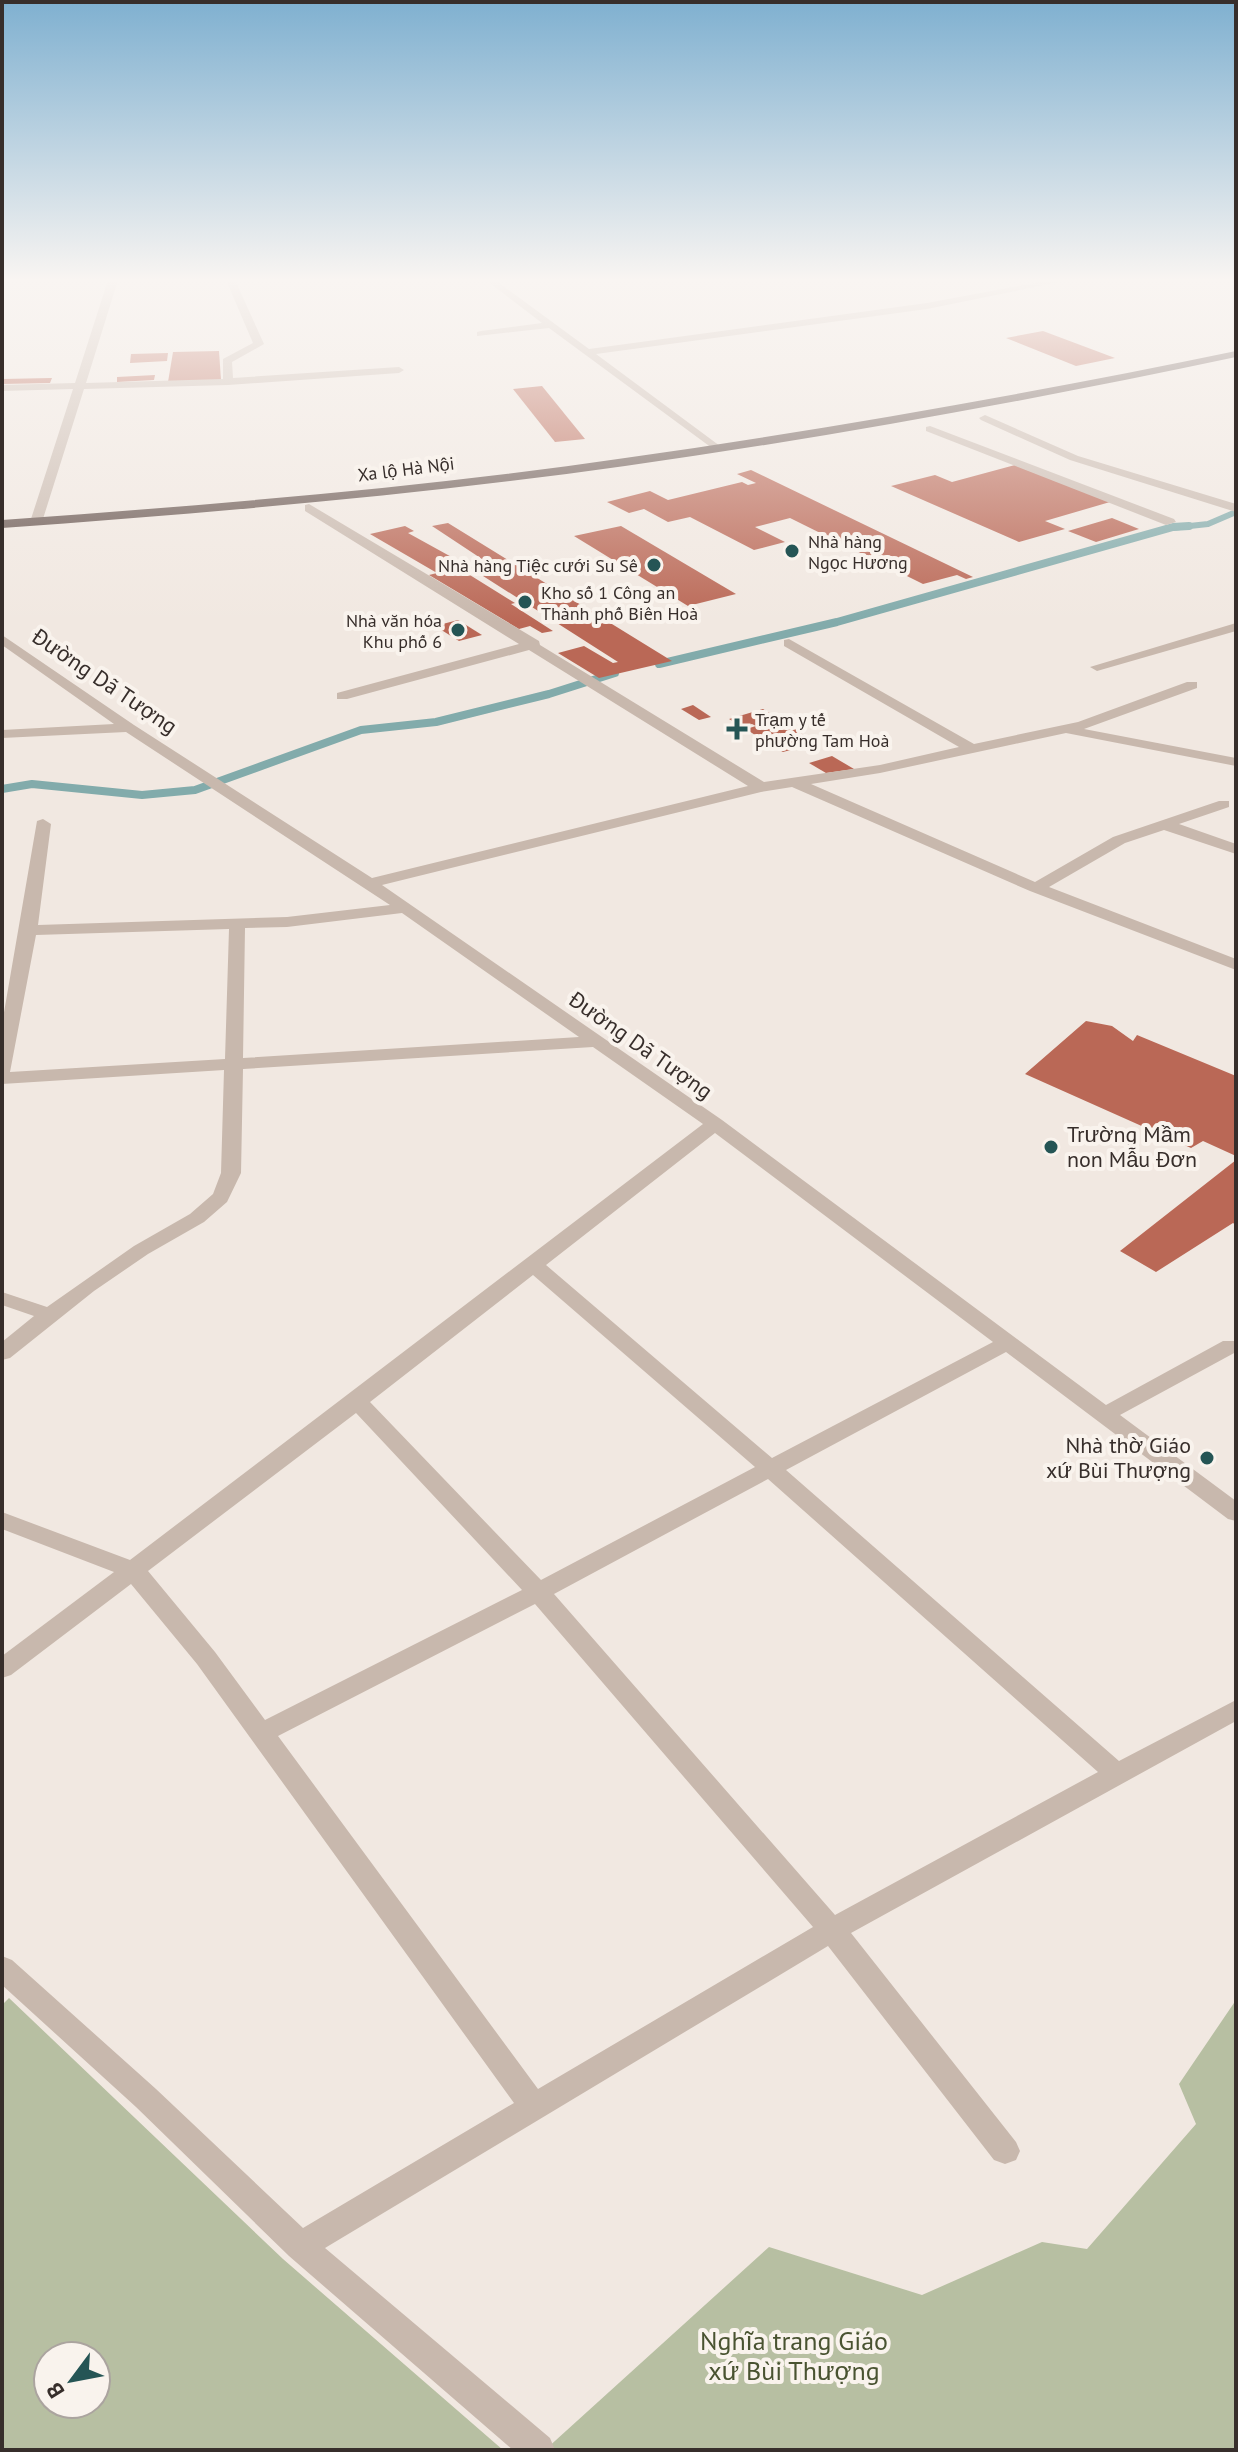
<svg xmlns="http://www.w3.org/2000/svg" width="1238" height="2452" viewBox="0 0 1238 2452" font-family="'PT Sans',sans-serif">
  <rect width="100%" height="100%" fill="#f1e8e1"/>
  <g fill="#b7bfa2" fill-rule="evenodd">
    <path d="M9,1998L283,2259L503,2450H2V2005ZM48,2356H96V2404H48Z"/>
    <path d="M1236,2000V2450H545L769,2247L922,2295L1042,2242L1087,2249L1196,2124L1179,2084Z"/>
  </g>
  <g fill="none" stroke-linecap="round" stroke-linejoin="round">
    <path stroke="#82abab" stroke-width="6" d="M1171,528L1208,524L1236,512"/>
    <g stroke="#82abab" stroke-width="8">
      <path d="M659,664L837,622L1173,527L1189,526"/>
      <path d="M2,789L32,784L142,795L195,790L361,730L436,722L549,694L615,673"/>
    </g>
  </g>
  <g fill="#ba6856">
    <path d="M1043,331L1115,358L1076,366L1006,338Z"/>
    <path d="M219,351L221,380L168,382L173,352Z"/>
    <path d="M168,353L167,361L130,363L131,354Z"/>
    <path d="M155,375L154,380L117,382V377Z"/>
    <path d="M52,378L50,383L2,384V379Z"/>
    <path d="M542,386L585,439L555,442L513,389Z"/>
    <path d="M1015,465L1110,502L1045,521L1065,529L1019,542L891,486L935,475L952,482Z"/>
    <path d="M751,470L973,577L966,579L957,575L923,584L790,518L755,527L785,542L754,550L690,517L668,522L644,509L629,513L607,502L650,491L668,500L742,482L748,485L756,483L737,474Z"/>
    <path d="M1112,518L1139,529L1096,542L1068,531Z"/>
    <path d="M448,523L672,661L599,678L558,653L584,646L613,663L618,662L469,567L488,563L432,526Z"/>
    <path d="M405,526L414,531L408,533L466,565L457,567L515,603L511,604L553,631L542,633L530,626L519,629L429,575L437,573L370,534Z"/>
    <path d="M621,526L736,594L688,606L574,536Z"/>
    <path d="M458,620L482,635L459,641L435,626Z"/>
    <path d="M693,705L711,717L699,720L681,709Z"/>
    <path d="M763,709L817,743L783,752L776,748L788,745L773,736L761,739L746,729L756,726L752,724L741,726L729,719Z"/>
    <path d="M832,756L854,769L826,773L809,763Z"/>
    <path d="M1086,1021L1112,1026L1133,1041L1137,1035L1236,1076V1156L1203,1141L1191,1148L1025,1074Z"/>
    <path d="M1236,1160V1225L1233,1223L1156,1272L1120,1251Z"/>
  </g>
  <g fill="none" stroke-linecap="round" stroke-linejoin="round">
    <g fill="#c8b8ad" fill-rule="evenodd">
      <path d="M108,280H118L86,383L223,379V359L253,343L226,280H235L264,344L232,362L233,378L399,367L404,370L399,373L228,385L84,389L42,522L32,525L30,522L73,389L2,391V385L75,383Z"/>
      <path d="M486,280H495L589,349L927,303L1051,280H1069L927,309L596,354L720,446V450L716,451L549,328L477,336V332L481,331L542,323Z"/>
      <path d="M985,415L1078,456L1236,504V512L1070,460L981,420L979,418Z"/>
      <path d="M930,426L1174,519L1176,522L1166,525L926,431V427Z"/>
      <path d="M309,504L539,641L540,645L764,782L880,765L959,747L784,646V640L789,639L974,744L1078,722L1187,682H1197V688L1084,729L1236,758V766L1066,733L880,773L811,784L1035,882L1113,837L1219,801H1229V807L1179,824L1236,844V854L1164,830L1125,843L1049,887L1236,959V970L1030,891L792,787L761,792L382,885L722,1120L1106,1405L1223,1341H1236V1352L1120,1415L1236,1501V1521L1228,1519L1006,1352L786,1470L1119,1761L1236,1700V1721L851,1933L1016,2142L1020,2151L1016,2160L1005,2164L994,2160L828,1946L325,2248L550,2438L555,2450H513L289,2256L136,2107L2,1985V1956L12,1960L156,2089L303,2228L514,2103L197,1664L131,1584L11,1675L2,1678V1656L114,1572L2,1529V1512L130,1560L703,1124L593,1047L243,1069L241,1173L227,1202L204,1222L148,1254L94,1291L10,1358L2,1360V1342L34,1316L2,1305V1292L47,1307L134,1246L190,1214L213,1194L221,1173L224,1070L2,1084V1024L37,821L43,819L51,824L38,925L287,917L390,905L126,732L2,738V730L114,724L2,645V635L134,725L372,878L748,786L529,650L347,699H337V693L519,644L305,511V505ZM402,913L579,1037L243,1058L245,928L287,927ZM229,929L225,1059L10,1072L36,935ZM715,1133L993,1342L772,1458L546,1265ZM533,1275L755,1467L541,1580L370,1402ZM356,1413L522,1590L265,1720L215,1652L148,1571ZM768,1479L1098,1772L835,1915L554,1594ZM535,1604L813,1927L538,2089L278,1736Z"/>
      <path d="M1236,623V631L1097,671L1090,667Z"/>
    </g>
    <path fill="#685650" fill-rule="evenodd" d="M1236,351V357C1033,400 830,437 625,466C419,495 210,513 2,528V520C210,505 418,488 625,458C830,429 1033,393 1236,351Z"/>
  </g>
  <linearGradient id="sky" x2="0" y2="1"><stop stop-color="#7fb0d0"/><stop offset="0.45" stop-color="#f9f5f2"/><stop offset="1" stop-color="#f9f5f2" stop-opacity="0"/></linearGradient>
  <rect width="1238" height="623" fill="url(#sky)"/>
  <g fill="#255555" stroke="#f9f3ed" stroke-width="3">
    <circle cx="792" cy="551" r="8"/>
    <circle cx="654" cy="565" r="8"/>
    <circle cx="525" cy="602" r="8"/>
    <circle cx="458" cy="630" r="8"/>
    <path d="M733 717h8v8h8v8h-8v8h-8v-8h-8v-8h8z"/>
    <circle cx="1051" cy="1147" r="8"/>
    <circle cx="1207" cy="1458" r="8"/>
  </g>
  <g text-anchor="middle" dominant-baseline="central" stroke-width="8" stroke-linejoin="round" paint-order="stroke">
    <g font-size="18" fill="#372e2b" stroke="#f9f3ed">
      <text transform="translate(406 469) rotate(-7)">Xa lộ Hà Nội</text>
    </g>
    <g font-size="18" fill="#372e2b" stroke="#f9f3ed" text-anchor="start">
      <text x="808" y="541">Nhà hàng<tspan x="808" dy="21">Ngọc Hương</tspan></text>
      <text x="638" y="565" text-anchor="end">Nhà hàng Tiệc cưới Su Sê</text>
      <text x="541" y="592">Kho số 1 Công an<tspan x="541" dy="21">Thành phố Biên Hoà</tspan></text>
      <text x="442" y="620" text-anchor="end">Nhà văn hóa<tspan x="442" dy="21">Khu phố 6</tspan></text>
      <text x="755" y="719">Trạm y tế<tspan x="755" dy="21">phường Tam Hoà</tspan></text>
    </g>
    <g font-size="22" fill="#372e2b" stroke="#f9f3ed">
      <text transform="translate(105 681) rotate(34)">Đường Dã Tượng</text>
      <text transform="translate(641 1045) rotate(35)">Đường Dã Tượng</text>
    </g>
    <g font-size="22" fill="#372e2b" stroke="#f9f3ed" text-anchor="start">
      <text x="1067" y="1134">Trường Mầm<tspan x="1067" dy="25">non Mẫu Đơn</tspan></text>
      <text x="1191" y="1445" text-anchor="end">Nhà thờ Giáo<tspan x="1191" dy="25">xứ Bùi Thượng</tspan></text>
    </g>
    <g font-size="26" fill="#495331" stroke="#f9f3ed">
      <text x="794" y="2340">Nghĩa trang Giáo<tspan x="794" dy="30">xứ Bùi Thượng</tspan></text>
    </g>
  </g>
  <rect width="1238" height="2452" fill="none" stroke="#372e2b" stroke-width="8"/>
  <g transform="translate(72 2380) rotate(238)"><circle r="38" fill="#f9f3ed" stroke="#aba49f" stroke-width="2"/>
  <path d="M0-6L14 30L0 20L-14 30Z" fill="#255555"/>
  <text y="-12" font-size="22" font-weight="bold" text-anchor="middle" fill="#372e2b">B</text>
  </g>
</svg>
